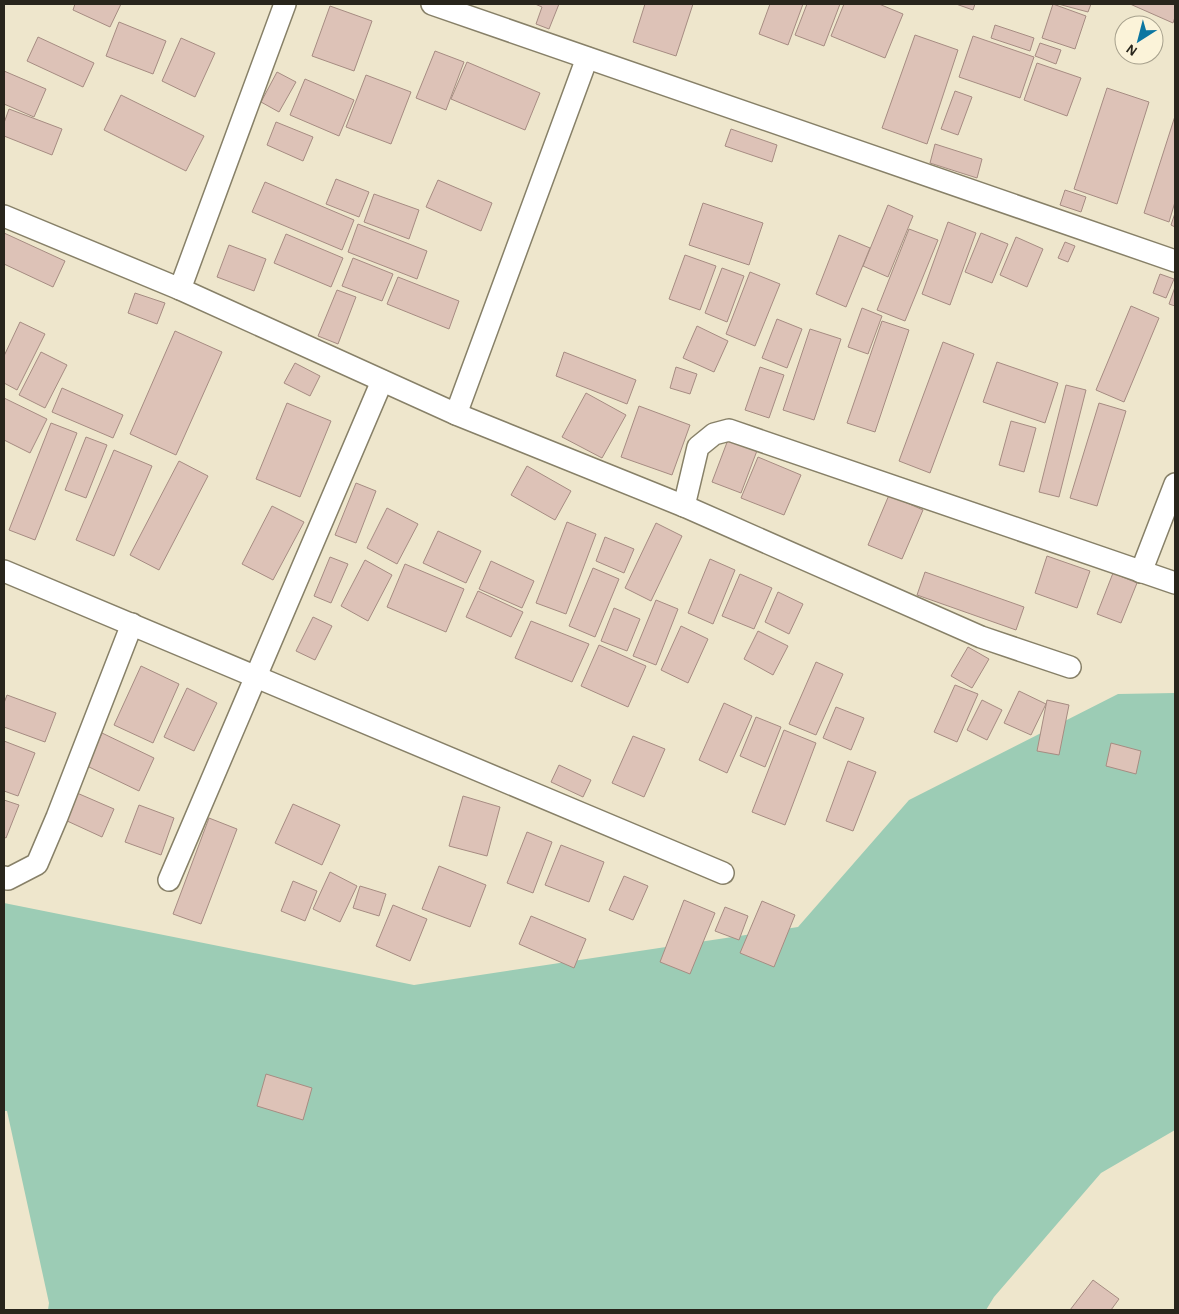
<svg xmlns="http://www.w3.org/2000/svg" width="1179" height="1314" viewBox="0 0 1179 1314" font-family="'Alegreya Sans',sans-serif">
  <rect width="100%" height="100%" fill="#eee6cc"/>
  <path fill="#9cccb5" d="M1175,693V1130L1101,1173L994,1297L986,1310H48L49,1303L7,1111H4V903L414,985L798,927L909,800L1118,694Z"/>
  <g fill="#ddc2b7" stroke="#a68c82">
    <path d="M75,4H121L110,27L73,10Z"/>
    <path d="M535,4H559L549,29L536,24L542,7Z"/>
    <path d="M645,4H693L676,56L633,42Z"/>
    <path d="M770,4H803L788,45L759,34Z"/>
    <path d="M807,4H840L824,46L795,35Z"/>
    <path d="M844,4H879L903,14L885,58L831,36Z"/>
    <path d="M956,4H975L973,10Z"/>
    <path d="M1053,4L1086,16L1075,49L1042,38Z"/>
    <path d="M1058,4H1091L1088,12Z"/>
    <path d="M1130,4H1175V17L1173,23Z"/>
    <path d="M330,6L372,21L354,71L312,56Z"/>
    <path d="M119,22L166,41L153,74L106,56Z"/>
    <path d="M995,25L1034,38L1030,51L991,38Z"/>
    <path d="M915,35L958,50L927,144L882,128Z"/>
    <path d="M973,36L1034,57L1020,98L959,77Z"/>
    <path d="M38,37L94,63L83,87L27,61Z"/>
    <path d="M181,38L215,53L195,97L162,81Z"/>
    <path d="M1040,43L1061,50L1056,64L1035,56Z"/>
    <path d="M435,51L464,62L446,110L416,98Z"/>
    <path d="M467,62L540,93L525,130L451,99Z"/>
    <path d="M1037,63L1081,78L1067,116L1024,100Z"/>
    <path d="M4,71L46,89L34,117L4,104Z"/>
    <path d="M277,72L296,82L279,112L261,102Z"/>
    <path d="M366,75L411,92L391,144L346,127Z"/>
    <path d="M305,79L354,100L339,136L290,115Z"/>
    <path d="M1107,88L1149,102L1117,204L1074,189Z"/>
    <path d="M955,91L972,97L958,135L941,129Z"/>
    <path d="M121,95L204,136L186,171L104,130Z"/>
    <path d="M9,109L62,129L52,155L4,136V123Z"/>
    <path d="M1175,116V202L1169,222L1144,213Z"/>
    <path d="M276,122L313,137L303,161L267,145Z"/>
    <path d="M731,129L777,145L772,162L725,146Z"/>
    <path d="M935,144L982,159L977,178L930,163Z"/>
    <path d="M336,179L369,192L359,217L326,204Z"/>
    <path d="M438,180L492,203L481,231L426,207Z"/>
    <path d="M265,182L354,220L342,250L252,212Z"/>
    <path d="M1065,190L1086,197L1081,212L1060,205Z"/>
    <path d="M374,194L419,210L409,239L364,222Z"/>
    <path d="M703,203L763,223L749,265L689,245Z"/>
    <path d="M888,205L913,216L888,277L863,266Z"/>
    <path d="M1175,213V227L1171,225Z"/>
    <path d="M948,222L976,233L950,305L922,294Z"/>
    <path d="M358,224L427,251L417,279L348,252Z"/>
    <path d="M909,229L938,240L905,321L877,310Z"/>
    <path d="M4,233L65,261L53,287L4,264Z"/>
    <path d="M981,233L1008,244L992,283L965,272Z"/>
    <path d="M286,234L343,258L331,287L274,263Z"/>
    <path d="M839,235L870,248L846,307L816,294Z"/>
    <path d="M1016,237L1043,249L1027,287L1000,275Z"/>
    <path d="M1065,242L1075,246L1068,262L1058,258Z"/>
    <path d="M229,245L266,259L254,291L217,277Z"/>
    <path d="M685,255L716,266L700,310L669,299Z"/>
    <path d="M353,258L393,274L382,301L342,286Z"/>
    <path d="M722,268L744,276L727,322L705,313Z"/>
    <path d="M750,272L780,284L755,346L726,334Z"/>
    <path d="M1160,274L1174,279L1166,298L1153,293Z"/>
    <path d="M398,277L459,301L449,329L387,304Z"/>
    <path d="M1175,287V306L1169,304Z"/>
    <path d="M337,290L356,297L338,344L318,336Z"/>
    <path d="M135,293L165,303L157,324L128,313Z"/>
    <path d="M1131,306L1159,318L1124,402L1096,390Z"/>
    <path d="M862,308L882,316L868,354L848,347Z"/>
    <path d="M777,319L802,329L787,368L762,358Z"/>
    <path d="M882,321L909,330L875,432L847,423Z"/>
    <path d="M20,322L45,334L17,390L4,383V356Z"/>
    <path d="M697,326L728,341L714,372L683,358Z"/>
    <path d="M810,329L841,339L814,420L783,410Z"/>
    <path d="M175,331L222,352L176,455L130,434Z"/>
    <path d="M943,342L974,354L930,473L899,461Z"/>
    <path d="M41,352L67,365L45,408L19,395Z"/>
    <path d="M564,352L636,380L627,404L556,376Z"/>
    <path d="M997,362L1058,383L1045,423L983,402Z"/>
    <path d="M295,363L320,376L310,396L284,383Z"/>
    <path d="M676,367L697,374L690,394L670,388Z"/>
    <path d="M760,367L784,375L769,418L745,410Z"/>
    <path d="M1066,385L1086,390L1059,497L1039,492Z"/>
    <path d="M62,388L123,415L113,438L52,412Z"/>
    <path d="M586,393L626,415L602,458L562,437Z"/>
    <path d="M4,398L47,419L30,453L4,440Z"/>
    <path d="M287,403L331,421L300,497L256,479Z"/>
    <path d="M1099,403L1126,411L1097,506L1070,498Z"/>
    <path d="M639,406L690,425L672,475L621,457Z"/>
    <path d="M1011,421L1036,428L1024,472L999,465Z"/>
    <path d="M51,423L77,433L35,540L9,530Z"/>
    <path d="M86,437L107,445L86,498L65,490Z"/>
    <path d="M729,437L758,448L741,493L712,482Z"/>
    <path d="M114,450L152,466L114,556L76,540Z"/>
    <path d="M758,457L801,475L784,515L741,498Z"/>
    <path d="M179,461L208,476L159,570L130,555Z"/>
    <path d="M527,466L571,491L555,520L511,495Z"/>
    <path d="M356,483L376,491L356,543L335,535Z"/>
    <path d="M889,495L923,510L902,559L868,545Z"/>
    <path d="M272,506L304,522L273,580L242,564Z"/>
    <path d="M387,508L418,524L397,564L367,548Z"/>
    <path d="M567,522L596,534L566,614L536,603Z"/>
    <path d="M656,523L682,536L651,601L625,588Z"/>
    <path d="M438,531L481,551L466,583L423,563Z"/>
    <path d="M605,537L634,549L624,573L596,561Z"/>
    <path d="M1047,556L1090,571L1077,608L1035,593Z"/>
    <path d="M330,557L348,564L331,603L314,596Z"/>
    <path d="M710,559L735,570L713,624L688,613Z"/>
    <path d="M365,560L392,575L368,621L341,606Z"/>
    <path d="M491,561L534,581L522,608L479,589Z"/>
    <path d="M405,564L464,589L446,632L387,607Z"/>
    <path d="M593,568L619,579L595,637L569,626Z"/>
    <path d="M925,572L1024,607L1016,630L917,595Z"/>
    <path d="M1113,573L1137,583L1121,623L1097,614Z"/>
    <path d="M740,574L772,588L754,629L722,616Z"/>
    <path d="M478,591L523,612L511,637L466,617Z"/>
    <path d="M778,592L803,604L789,634L765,622Z"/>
    <path d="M656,600L678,609L656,665L633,656Z"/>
    <path d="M614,608L640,619L627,651L601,641Z"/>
    <path d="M313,617L332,626L315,660L296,651Z"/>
    <path d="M531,621L589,644L572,682L515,658Z"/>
    <path d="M681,626L708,639L688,683L661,670Z"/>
    <path d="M758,631L788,646L773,675L744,659Z"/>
    <path d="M599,645L646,666L628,707L581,686Z"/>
    <path d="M968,647L989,659L972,688L951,676Z"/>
    <path d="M816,662L843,674L816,735L789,724Z"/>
    <path d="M141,666L179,684L153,743L114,725Z"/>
    <path d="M955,685L978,694L957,742L934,732Z"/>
    <path d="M187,688L217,703L194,751L164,737Z"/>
    <path d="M1019,691L1046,704L1031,735L1004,723Z"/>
    <path d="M7,695L56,713L45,742L4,727V703Z"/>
    <path d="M982,700L1002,710L987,740L967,730Z"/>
    <path d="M1047,700L1069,705L1059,755L1037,751Z"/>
    <path d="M724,703L752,716L727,773L699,760Z"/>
    <path d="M836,707L864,718L851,750L823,738Z"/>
    <path d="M756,717L781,727L765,767L740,756Z"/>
    <path d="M784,730L816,743L785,825L752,812Z"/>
    <path d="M102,733L154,758L139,791L87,766Z"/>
    <path d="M633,736L665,749L644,797L612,783Z"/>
    <path d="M4,741L35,753L18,796L4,791Z"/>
    <path d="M1111,743L1141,751L1136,774L1106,766Z"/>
    <path d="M848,761L876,772L853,831L826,821Z"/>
    <path d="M559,765L591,780L583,797L551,782Z"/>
    <path d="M77,793L114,809L102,837L65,820Z"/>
    <path d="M463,796L500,807L487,856L449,846Z"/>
    <path d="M4,800L19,805L6,838L4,837Z"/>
    <path d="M293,804L340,825L322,865L275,843Z"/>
    <path d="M139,805L174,818L161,855L125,842Z"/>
    <path d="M209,818L237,829L201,924L173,914Z"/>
    <path d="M527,832L552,842L533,893L507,883Z"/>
    <path d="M561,845L604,862L589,902L545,885Z"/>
    <path d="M439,866L486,885L470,927L422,909Z"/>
    <path d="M330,872L357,886L340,922L313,909Z"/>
    <path d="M624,876L648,886L633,920L609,910Z"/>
    <path d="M293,881L317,891L305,921L281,911Z"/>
    <path d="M360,886L386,894L379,916L353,908Z"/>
    <path d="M684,900L715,913L690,974L660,962Z"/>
    <path d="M762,901L795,915L774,967L740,953Z"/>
    <path d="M393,905L427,919L410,961L376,946Z"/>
    <path d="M725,907L748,916L739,940L715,931Z"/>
    <path d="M531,916L586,939L574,968L519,944Z"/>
    <path d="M266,1074L312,1088L303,1120L257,1106Z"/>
    <path d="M1093,1280L1119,1299L1111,1310H1070Z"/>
  </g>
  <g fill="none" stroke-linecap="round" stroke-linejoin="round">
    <g stroke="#878068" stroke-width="24">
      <g id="street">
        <path d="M432,4L1175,261"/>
        <path d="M4,216L180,289L456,414L684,506L981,637L1070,667"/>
        <path d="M180,289L285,4"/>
        <path d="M456,414L587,58"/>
        <path d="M684,506L698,447L714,434L729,430L1175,583"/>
        <path d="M4,571L723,873"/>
        <path d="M1141,572L1175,484"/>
        <path d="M4,877L8,879L37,864L57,817L132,624"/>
        <path d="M169,880L382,381"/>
      </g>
    </g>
    <use href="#street" stroke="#fff" stroke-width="21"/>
  </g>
  <rect width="1179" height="1314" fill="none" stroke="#28251c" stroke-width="10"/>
  <g transform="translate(1139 40) rotate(216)"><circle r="24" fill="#fbf3d9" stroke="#a7a18d"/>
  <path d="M0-4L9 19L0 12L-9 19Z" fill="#0c76a1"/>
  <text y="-8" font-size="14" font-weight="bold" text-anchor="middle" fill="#28251c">N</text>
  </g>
</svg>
